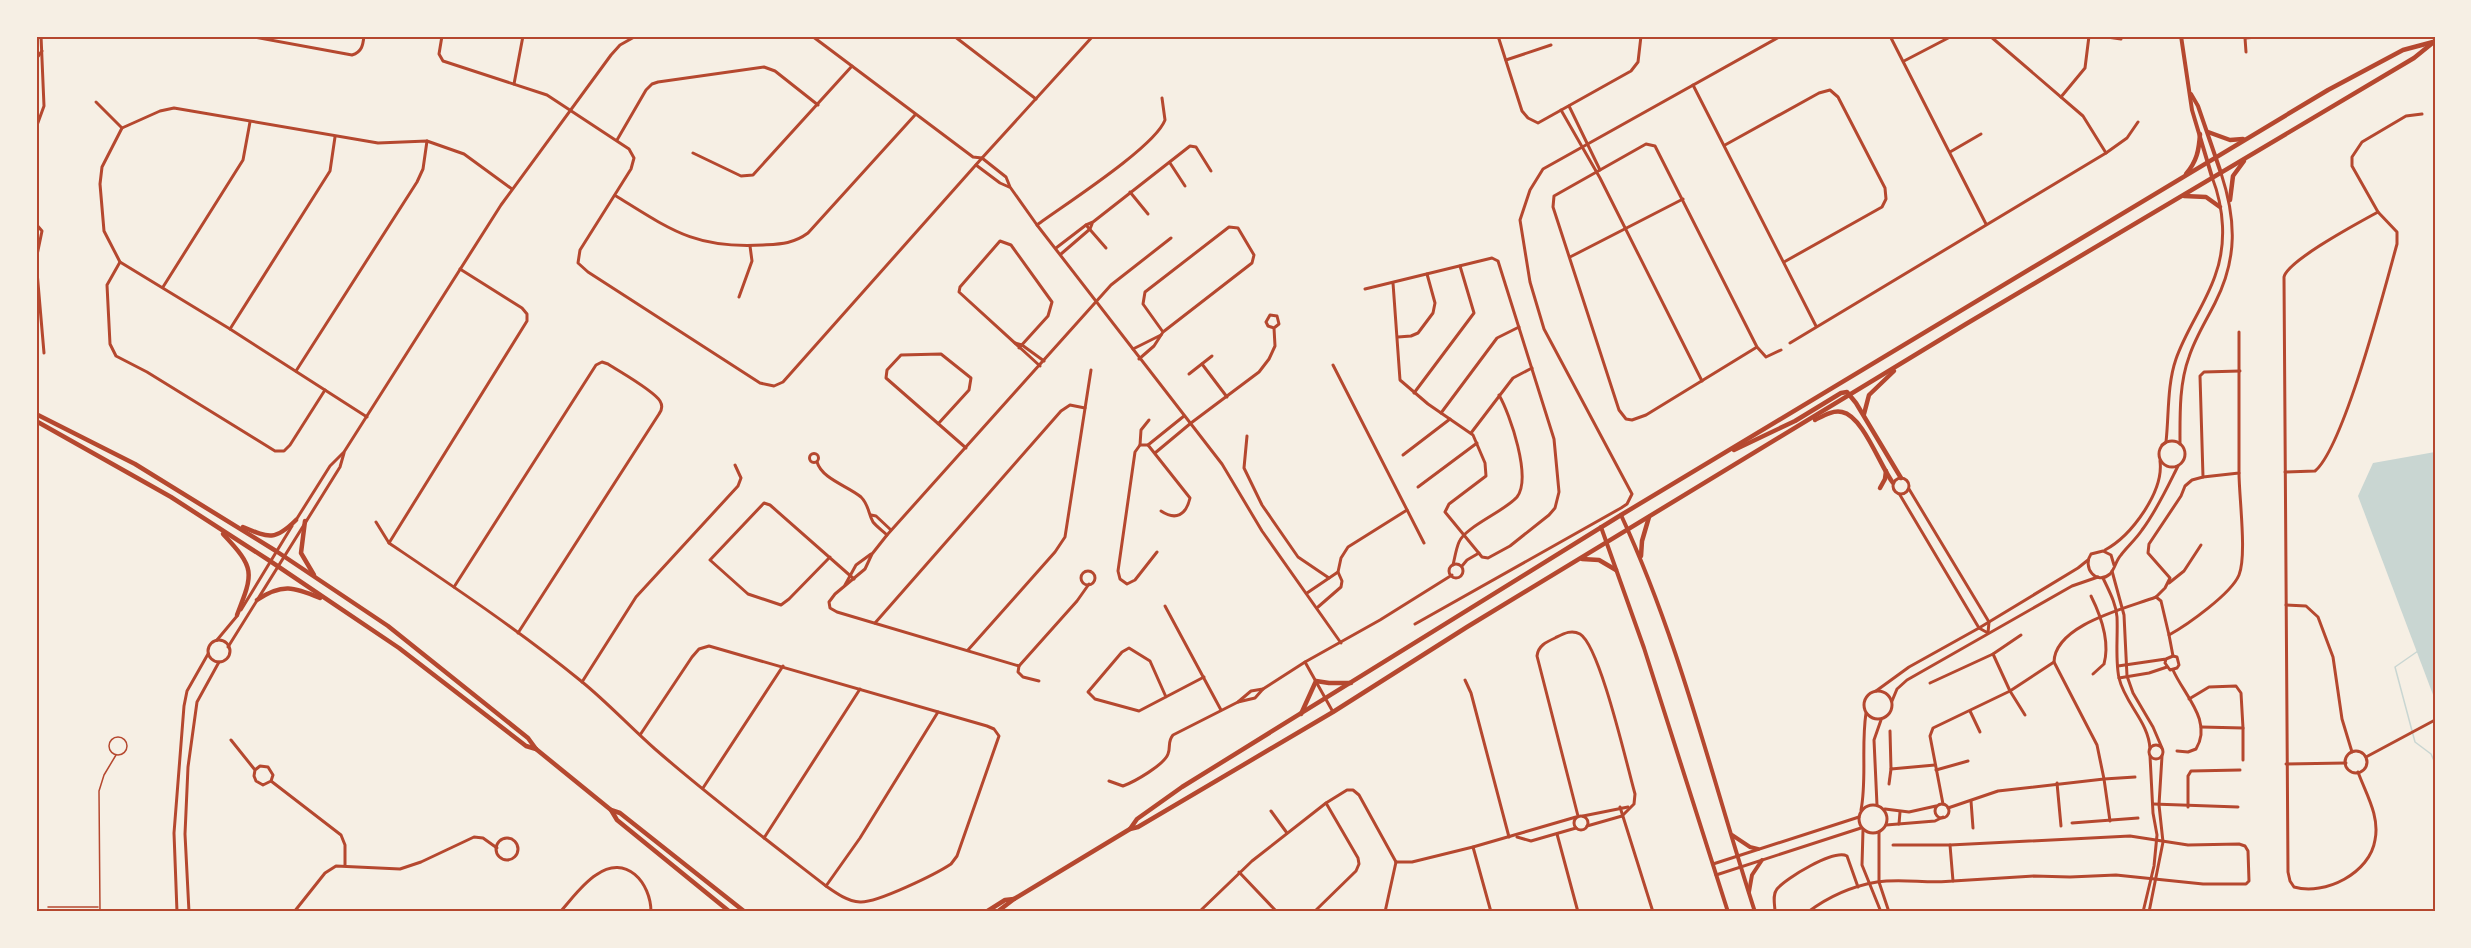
<svg xmlns="http://www.w3.org/2000/svg" width="2471" height="948" viewBox="0 0 2471 948" font-family="Ubuntu,sans-serif">
  <rect width="100%" height="100%" fill="#f6efe4"/>
  <path fill="#c9d6d2" d="M2435,452V700L2358,496L2373,463Z"/>
  <g fill="none" stroke-linecap="round" stroke-linejoin="round">
    <path stroke="#c9d6d2" stroke-width="1.5" d="M2418,651L2395,667L2415,742L2431,754L2435,763"/>
    <g stroke="#b5482f" stroke-width="1.5">
      <circle cx="118" cy="746" r="9"/>
      <path d="M48,907H98"/>
      <path d="M100,912L99,791L104,775L116,755"/>
    </g>
    <g stroke="#b5482f" stroke-width="3">
      <path d="M209,36H211"/>
      <path d="M249,36L352,55C362,52 363,45 364,36"/>
      <path d="M442,36L439,54L443,61L547,95L629,149L634,158L631,169L580,250L578,263L588,272L760,383L774,386L783,382L982,158L1093,36"/>
      <path d="M812,36L973,157L982,158L1006,177L1010,187L1037,225L1222,464L1262,531L1341,643"/>
      <path d="M954,36L1036,99"/>
      <path d="M1498,36L1522,111L1528,118L1538,123L1631,71L1638,62L1641,36"/>
      <path d="M1890,36L1986,224"/>
      <path d="M1990,36L2083,116L2106,153"/>
      <path d="M2100,36L2121,39"/>
      <path d="M2245,38L2270,36"/>
      <path d="M2245,38L2246,52"/>
      <path d="M36,59L42,51"/>
      <path d="M1506,60L1551,45"/>
      <path d="M1904,61L1952,36"/>
      <path d="M514,84L523,36"/>
      <path d="M1693,85L1816,326"/>
      <path d="M2061,97L2085,68L2089,36"/>
      <path d="M96,102L122,128"/>
      <path d="M1569,106L1600,170"/>
      <path d="M1561,110L1600,178L1702,381"/>
      <path d="M36,128L44,106L41,36"/>
      <path d="M617,140L646,90L652,84L658,82L764,67L775,71L818,105"/>
      <path d="M1725,145L1819,93L1830,90L1838,97L1885,188L1886,199L1882,207L1784,262"/>
      <path d="M1950,152L1981,134"/>
      <path d="M693,153L741,176L753,175L852,66"/>
      <path d="M1170,163L1185,186"/>
      <path d="M976,165L1000,183L1009,187"/>
      <path d="M1130,192L1148,214"/>
      <path d="M616,196C671,230 695,249 763,245C780,244 793,244 808,233L915,115"/>
      <path d="M36,224L42,231L36,260L44,353"/>
      <path d="M1037,225C1064,205 1155,147 1165,120L1162,98"/>
      <path d="M1086,225L1106,248"/>
      <path d="M1056,248L1086,225L1093,222L1190,146L1196,147L1211,171"/>
      <path d="M1061,254L1090,229L1092,224"/>
      <path d="M1570,257L1683,199"/>
      <path d="M120,262L107,285L110,344L116,356L147,372L275,451H284L290,445L325,390"/>
      <path d="M163,287L243,160L250,122"/>
      <path d="M1365,289L1492,258L1498,261L1554,439L1559,492L1555,508L1549,515L1510,546L1488,558L1482,557L1445,512L1449,504L1486,476L1485,463L1473,435L1428,404L1400,380L1393,283"/>
      <path d="M739,297L752,261L750,246"/>
      <path d="M230,329L330,171L335,137"/>
      <path d="M1398,337L1411,336L1418,333L1433,313L1435,303L1427,274"/>
      <path d="M1015,343L1022,345L1044,361"/>
      <path d="M1790,343L2106,153L2127,138L2138,122"/>
      <path d="M1757,347L1646,415L1632,420L1626,419L1619,410L1553,207L1554,196L1646,144L1655,146L1757,347L1766,357L1781,350"/>
      <path d="M1019,348L1048,316L1052,302L1011,245L1000,241L960,287L959,292L1040,366"/>
      <path d="M1133,349L1161,335"/>
      <path d="M1139,359L1154,346L1163,332L1252,263L1254,255L1238,228L1229,227L1145,292L1143,304L1163,332"/>
      <path d="M1202,364L1227,397"/>
      <path d="M1333,365L1424,543"/>
      <path d="M296,371L417,182L423,169L427,141"/>
      <path d="M1189,374L1212,356"/>
      <path d="M1414,393L1474,313L1460,266"/>
      <path d="M1441,413L1497,338L1519,327"/>
      <path d="M367,417L230,329L120,262L104,231L100,184L102,167L122,128L160,111L174,108L378,143L427,141L464,154L512,189"/>
      <path d="M938,424L969,390L971,378L941,354L901,355L887,370L886,378L966,448"/>
      <path d="M1471,433L1513,378L1532,368"/>
      <path d="M1247,436L1244,468L1262,505L1298,557L1329,578"/>
      <circle cx="2172" cy="454" r="13"/>
      <path d="M2180,444C2180,416 2179,384 2189,357C2195,338 2206,321 2215,303C2238,258 2236,219 2221,173"/>
      <path d="M1140,445L1141,430L1149,420"/>
      <path d="M1148,445L1184,416"/>
      <path d="M2162,445L2166,442C2169,415 2167,385 2176,359C2186,330 2205,305 2215,276C2227,244 2224,208 2212,177"/>
      <path d="M1155,453L1191,423L1259,372L1269,359L1275,346L1274,328L1279,324L1277,316L1270,315L1266,322L1268,326L1274,328"/>
      <circle cx="814" cy="458" r="4.5"/>
      <path d="M1403,455L1450,419"/>
      <path d="M817,462C822,479 848,486 861,497C869,505 868,513 873,522C877,527 883,531 887,535"/>
      <path d="M2285,472L2315,471C2344,447 2385,287 2397,244V232L2378,212L2352,166V157L2362,142L2406,116L2422,114"/>
      <path d="M2203,477L2239,473V332"/>
      <circle cx="1901" cy="486" r="8"/>
      <path d="M1418,487L1477,443"/>
      <path d="M1900,495L1979,628L1988,633L1989,622L1909,489"/>
      <path d="M871,515L876,516L891,530"/>
      <path d="M296,520L330,466L344,452L501,205L611,55L620,45L636,36"/>
      <path d="M376,522L389,543C454,587 520,631 581,681C607,702 630,727 655,749C710,797 768,841 826,886C836,893 847,901 860,902C877,903 936,874 951,864L957,856L999,736L994,729L987,726L709,646L699,649L692,657L640,735"/>
      <path d="M389,543L527,321V314L522,308L460,269"/>
      <path d="M2105,550C2131,536 2164,492 2160,461"/>
      <path d="M1157,552L1135,580L1127,584L1120,579L1118,571L1135,452L1140,445H1148L1190,498C1186,515 1176,521 1161,511"/>
      <path d="M830,557L789,599L781,605L748,594L710,560L764,503L770,505L854,579"/>
      <circle cx="1456" cy="571" r="7"/>
      <path d="M1453,565C1455,557 1456,549 1459,542C1465,527 1505,511 1517,497C1532,478 1510,414 1499,395"/>
      <path d="M2114,565L2111,555L2103,551L2091,554C2082,567 2096,586 2110,574C2115,569 2116,560 2121,555C2128,546 2136,539 2142,530C2157,510 2167,488 2178,466"/>
      <path d="M1462,566L1467,560L1479,553"/>
      <path d="M2112,571L2124,615L2127,676L2133,693L2153,727L2162,748"/>
      <circle cx="1088" cy="578" r="7"/>
      <path d="M2103,578C2109,591 2116,603 2117,617C2118,637 2115,659 2119,678C2125,704 2149,722 2150,749"/>
      <path d="M2169,583L2184,571L2201,545"/>
      <path d="M845,585L856,565L871,554"/>
      <path d="M454,587L596,365L602,362L608,364C620,372 653,390 660,401C663,406 662,410 659,414L518,633"/>
      <path d="M1307,593L1338,572"/>
      <path d="M2091,596C2101,616 2110,642 2104,664L2093,674"/>
      <path d="M2156,597L2165,588L2170,578L2148,553L2149,544L2181,496L2185,486L2192,480L2203,477L2200,376L2204,372L2240,371"/>
      <path d="M2286,605L2306,606L2318,617L2333,657L2342,719L2352,752"/>
      <path d="M1165,606L1221,710"/>
      <path d="M1318,607L1341,587L1342,581L1338,572L1341,558L1348,547L1407,510"/>
      <path d="M241,610L292,526"/>
      <path d="M875,623L1061,411L1070,405L1085,408"/>
      <path d="M1415,624L1621,508L1627,504L1632,494L1544,329L1530,282L1520,220L1530,190L1543,169L1781,36"/>
      <path d="M217,640L237,616"/>
      <circle cx="219" cy="651" r="11"/>
      <path d="M228,647L340,467L344,453"/>
      <path d="M968,650L1055,552L1065,537L1091,370"/>
      <path d="M1993,654L2010,691L2025,715"/>
      <path d="M2173,656L2169,635C2187,625 2231,594 2239,575C2247,555 2239,497 2239,473"/>
      <path d="M1305,662L1333,712"/>
      <path d="M2054,662C2055,624 2128,608 2156,597L2161,601L2169,635"/>
      <path d="M1019,666L837,612L830,608L829,602L835,594L865,569L872,554L887,535L1111,285L1171,238"/>
      <path d="M2118,666L2166,659L2173,656L2177,657L2179,665L2177,668L2170,670L2165,663L2166,659"/>
      <path d="M2173,670C2184,695 2213,721 2196,749L2188,752L2177,751"/>
      <path d="M2119,678L2149,673L2167,667"/>
      <path d="M1465,680L1471,693L1509,837"/>
      <path d="M1039,681L1023,677L1018,672L1019,666L1077,601L1089,584"/>
      <path d="M582,682L636,597L738,486L741,478L735,465"/>
      <path d="M1930,683L1993,654L2021,635"/>
      <circle cx="1878" cy="705" r="14"/>
      <path d="M1876,691L1909,667L1979,628L2078,568L2088,560"/>
      <path d="M1166,697L1150,661L1129,648L1122,652L1088,692L1095,699L1139,711L1204,677"/>
      <path d="M2189,699L2209,687L2236,686L2241,693L2243,728"/>
      <path d="M1892,701L1897,689L1907,680L2072,586L2098,577"/>
      <path d="M1238,702L1255,698L1263,689L1305,662L1380,620L1452,575"/>
      <path d="M1970,711L1980,732"/>
      <path d="M2201,727L2243,728V760"/>
      <path d="M1890,731L1891,769L1935,765"/>
      <path d="M231,740L255,770L254,776L256,781L263,785L271,781L273,775L268,767L260,766L255,770"/>
      <circle cx="2156" cy="752" r="7"/>
      <circle cx="2356" cy="762" r="11"/>
      <path d="M2366,757L2435,720"/>
      <path d="M2286,764L2346,763"/>
      <path d="M1936,770L1968,761"/>
      <path d="M2358,772C2366,794 2380,816 2375,840C2370,873 2325,896 2294,887L2290,881L2288,872L2284,277C2288,260 2360,222 2378,212"/>
      <path d="M271,781L341,835L345,845V865"/>
      <path d="M1109,781L1123,786C1134,782 1164,765 1168,754C1171,747 1167,742 1173,735L1238,702L1251,691L1263,689"/>
      <path d="M2057,783L2061,826"/>
      <path d="M1889,784L1891,769"/>
      <path d="M703,788L783,666"/>
      <path d="M1971,801L1973,828"/>
      <path d="M1943,804L1930,736L1933,728L2010,691L2054,662L2097,745L2104,779L1998,791L1948,808"/>
      <path d="M2153,804L2238,807"/>
      <circle cx="1942" cy="811" r="7"/>
      <circle cx="1873" cy="819" r="14"/>
      <path d="M1877,805L1874,740L1881,720"/>
      <path d="M1620,807L1653,912"/>
      <path d="M2188,807V776L2191,771L2240,770"/>
      <path d="M1885,809L1909,812L1936,806"/>
      <path d="M1861,810C1867,779 1861,746 1866,713"/>
      <path d="M1271,811L1287,833"/>
      <circle cx="1581" cy="823" r="7"/>
      <path d="M1578,816L1537,656C1538,646 1546,642 1555,638C1563,634 1571,629 1580,634C1600,646 1627,766 1635,794L1634,804L1622,816"/>
      <path d="M1583,816L1628,807"/>
      <path d="M2110,821L2104,779L2135,777"/>
      <path d="M2072,823L2138,818"/>
      <path d="M1899,824L1900,812"/>
      <path d="M1886,825L1935,821L1943,817"/>
      <path d="M1587,826L1622,816"/>
      <path d="M1863,830L1862,865L1881,912"/>
      <path d="M1879,832V882L1889,912"/>
      <path d="M1557,834L1578,912"/>
      <path d="M1517,837L1531,841L1576,828"/>
      <path d="M764,838L860,689"/>
      <circle cx="507" cy="849" r="11"/>
      <path d="M1893,845H1950L2130,836L2188,845L2239,844L2245,846L2248,851L2249,881L2246,884H2203L2116,875L2070,877L2034,876L1953,881"/>
      <path d="M1473,847L1491,912"/>
      <path d="M1396,862H1412L1473,847L1576,817"/>
      <path d="M1713,864L1859,817"/>
      <path d="M1239,872L1277,912"/>
      <path d="M1716,875L1861,828"/>
      <path d="M826,886L860,838L938,712"/>
      <path d="M177,912L174,833L184,706L187,691L208,654"/>
      <path d="M189,912L185,834L188,767L197,702L219,662"/>
      <path d="M294,912L325,873L336,866L400,869L421,862L474,837L483,838L497,848"/>
      <path d="M560,912C571,900 582,884 596,875C626,853 651,883 651,912"/>
      <path d="M1199,912L1252,861L1326,803L1347,790H1353L1359,795L1396,862"/>
      <path d="M1314,912L1356,871L1359,864L1358,858L1326,803"/>
      <path d="M1385,912L1396,862"/>
      <path d="M1775,912C1775,905 1772,895 1777,889C1786,878 1834,849 1847,856L1858,887"/>
      <path d="M1808,912C1828,897 1853,886 1877,882C1902,878 1928,884 1953,881L1950,845"/>
      <path d="M2143,912L2154,866L2157,835L2153,813L2150,756"/>
      <path d="M2149,912L2163,842L2159,805L2162,756"/>
    </g>
    <g stroke="#b5482f" stroke-width="4">
      <path d="M2181,36L2192,110L2212,177"/>
      <path d="M2191,94L2198,106L2221,173"/>
      <path d="M1621,515C1680,642 1712,779 1755,912"/>
      <path d="M1601,527L1644,648L1728,912"/>
      <path d="M1732,835L1750,847L1758,849"/>
      <path d="M1749,892L1752,875L1762,860"/>
    </g>
    <g stroke="#b5482f" stroke-width="4.5">
      <path d="M2208,132L2230,140L2243,139"/>
      <path d="M2186,174C2197,161 2199,150 2200,134"/>
      <path d="M2184,196L2206,197L2220,207"/>
      <path d="M2230,200L2233,176L2244,161"/>
      <path d="M36,414L135,464L276,551L388,626L528,738L536,749L611,810L617,820L730,912"/>
      <path d="M1864,414L1869,395L1894,371"/>
      <path d="M1815,420C1823,416 1832,410 1842,412C1863,416 1880,466 1893,483"/>
      <path d="M36,421L171,497L270,561L399,648L526,746L536,749"/>
      <path d="M1734,450L1795,421L1841,393L1847,392L1856,403L1901,478"/>
      <path d="M1880,488L1885,479L1886,471"/>
      <path d="M305,521L301,553L314,575"/>
      <path d="M243,527C269,538 275,541 296,520"/>
      <path d="M223,534C255,568 254,572 237,615"/>
      <path d="M1641,556L1642,541L1649,517"/>
      <path d="M1582,559L1599,560L1616,570"/>
      <path d="M257,600C282,583 294,587 320,598"/>
      <path d="M1301,714L1316,681L1329,683H1351"/>
      <path d="M611,810L620,813L745,912"/>
      <path d="M1130,829L1137,819L1182,787L1621,515L2328,90L2403,50L2433,42"/>
      <path d="M986,912L1005,900L1014,899"/>
      <path d="M997,912L1014,899L1130,829L1138,827L1333,712L1467,627L1966,324L2414,58L2435,41"/>
    </g>
  </g>
  <rect width="2471" height="948" fill="none" stroke="#f6efe4" stroke-width="75"/>
  <rect x="38" y="38" width="2396" height="872" fill="none" stroke="#b5482f" stroke-width="2"/>
</svg>
